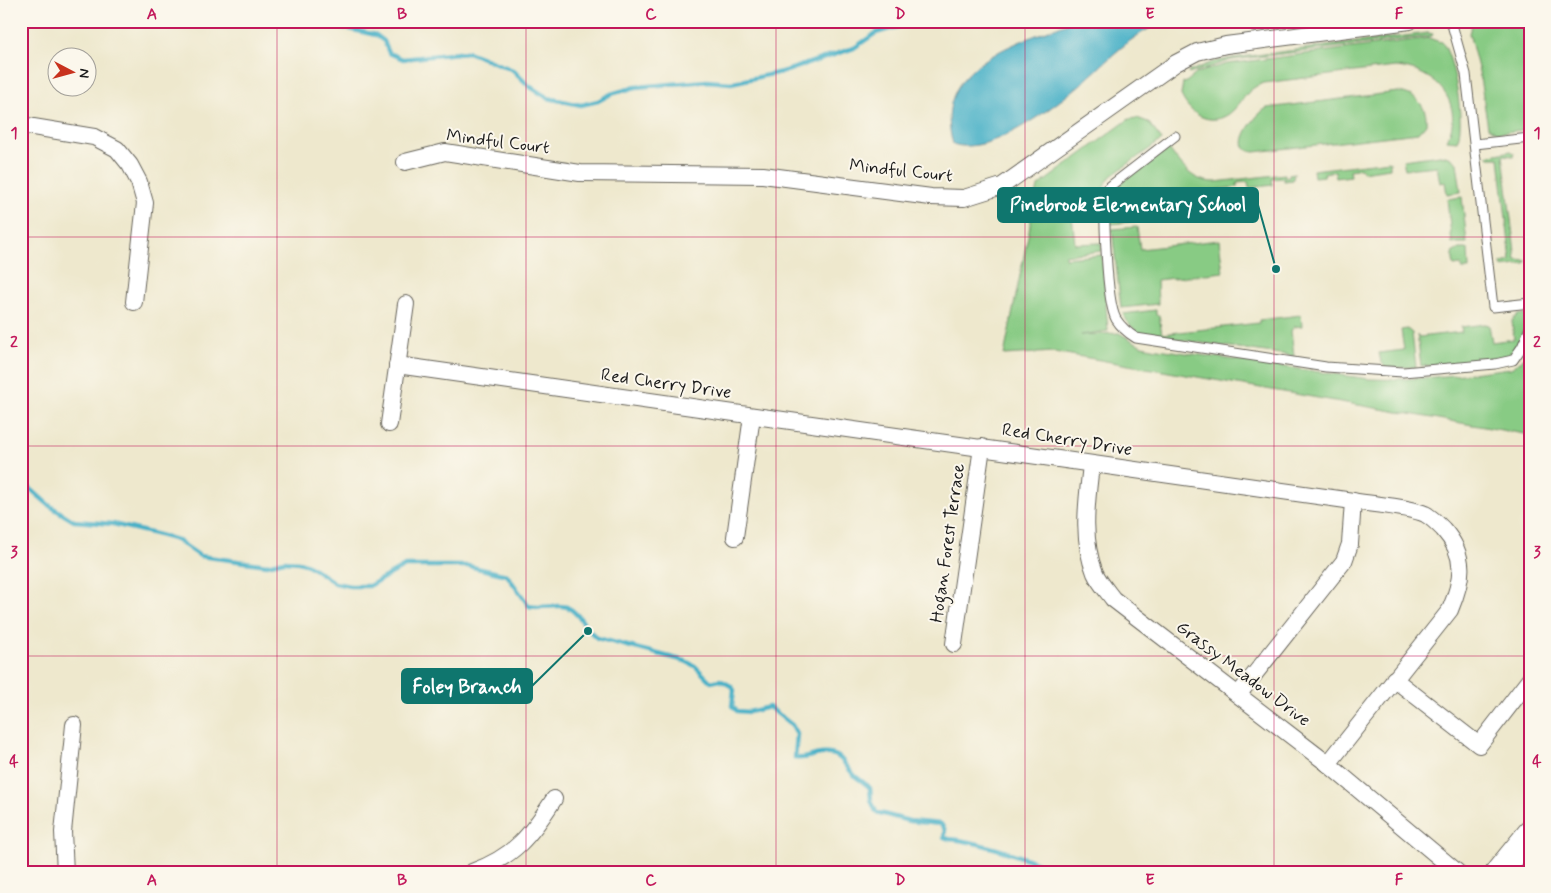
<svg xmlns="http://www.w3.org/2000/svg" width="1551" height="893" viewBox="0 0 1551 893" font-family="Mynerve,sans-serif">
  <rect width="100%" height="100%" fill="#fbf7ec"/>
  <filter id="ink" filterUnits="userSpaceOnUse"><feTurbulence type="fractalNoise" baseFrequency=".02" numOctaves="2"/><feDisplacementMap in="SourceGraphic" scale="10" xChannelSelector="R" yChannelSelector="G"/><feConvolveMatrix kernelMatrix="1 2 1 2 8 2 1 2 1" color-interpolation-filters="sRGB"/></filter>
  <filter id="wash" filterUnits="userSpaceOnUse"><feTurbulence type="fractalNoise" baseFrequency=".0096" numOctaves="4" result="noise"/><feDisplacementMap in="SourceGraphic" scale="20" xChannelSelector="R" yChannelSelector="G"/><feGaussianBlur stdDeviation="1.12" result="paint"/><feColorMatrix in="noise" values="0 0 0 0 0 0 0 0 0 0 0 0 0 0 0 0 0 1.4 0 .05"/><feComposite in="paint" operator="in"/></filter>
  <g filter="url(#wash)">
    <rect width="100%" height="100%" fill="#eee8cd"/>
    <g fill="#88cb84" stroke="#527450">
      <path d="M1473,21H1530V50L1523,61L1525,70L1530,73V129L1498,133L1488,127L1479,72L1469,33Z"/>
      <path d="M1428,33L1433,34L1432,36L1231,60L1189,74L1188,72L1213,62L1233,58Z"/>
      <path d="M1429,38L1440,42L1441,41C1454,54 1466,126 1457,141L1447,140C1466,101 1433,69 1395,67L1264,83C1246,88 1243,103 1229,114C1210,127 1189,114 1181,95L1183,82L1185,83L1197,73L1227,64Z"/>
      <path d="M1398,92C1415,94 1428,106 1426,124L1418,133L1255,152C1227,151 1256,113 1267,108Z"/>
      <path d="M1137,118L1148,122L1162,140L1111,176L1100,192L1070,196L1075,244L1101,243L1102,251L1065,255V258L1102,255L1108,331L1081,335L1119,333L1142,346L1158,349L1369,379C1417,381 1463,374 1511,368L1520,362L1530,350V435L1054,352L1004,355L1038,186L1129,119Z"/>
      <path d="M1169,149C1182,166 1192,182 1215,182L1285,174V178L1289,177V174L1294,173L1293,180L1284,181L1283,178L1272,179L1273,185L1249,188L1248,182L1237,183L1238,187L1178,194L1177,190L1166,191V195L1142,198L1141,194L1130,195L1131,205H1135L1136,221L1111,224C1110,215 1109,205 1111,197C1116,181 1155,159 1169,149Z"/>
      <path d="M1511,151L1514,153L1513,156L1503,155L1516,260L1527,261L1525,264L1502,267L1501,263L1511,261L1499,158H1489L1487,156Z"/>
      <path d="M1440,155L1449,157L1457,163L1461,192L1447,194L1445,182L1440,183L1437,166L1405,169L1403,160Z"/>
      <path d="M1390,161V168L1362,172L1361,168L1350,170L1351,176L1336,178L1335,171L1324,173L1325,176L1314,177L1313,170Z"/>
      <path d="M1462,197L1467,243H1452L1447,199Z"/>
      <path d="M1137,227L1140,249L1219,240L1223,272L1157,280L1158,304L1121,308L1112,229Z"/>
      <path d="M1459,249H1468L1469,269H1462L1461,265L1454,266L1452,253Z"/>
      <path d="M1156,310V315H1159L1162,334L1259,323V320L1301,315L1302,326L1294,327L1291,331L1294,356L1139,334L1126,321L1123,314Z"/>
      <path d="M1524,314L1526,329L1513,354L1463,363L1421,366L1417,334L1419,337L1462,332L1461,327L1485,324L1489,325L1492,342L1514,339L1512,321L1517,315Z"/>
      <path d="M1407,329L1412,333L1416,367L1387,368L1381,362L1379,353L1404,350L1401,330Z"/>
    </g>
    <path fill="#48b1c7" stroke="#326672" d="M1072,21H1167C1131,33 1109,60 1081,84C1054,107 989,157 953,144C930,64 1017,44 1072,21Z"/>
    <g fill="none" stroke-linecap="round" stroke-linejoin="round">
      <g stroke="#48b1c7" stroke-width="4.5">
        <path d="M313,21L376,35L384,41L389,53L403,59L468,52L513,70L529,86L548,98L581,105L598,101L611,94L636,87L707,81L731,83L786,71L854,48L876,33L918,21"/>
        <path d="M21,486L26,485L50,506L74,521L113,524L159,535L177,540L200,556L267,565L284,561L299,562L308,565L335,583L350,586H369L405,566H468L507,575L529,606C542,609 558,604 567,607C579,612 586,630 597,638L685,661L695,666L711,682L720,680L731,686L734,690L732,706L737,711L749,712L769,707L792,725L797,734L795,758C804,760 811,755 821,754C844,752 842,764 855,776C860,780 865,783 870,788L871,800L876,812L909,821L941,824L945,830L944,837L949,839C976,841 1032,858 1055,872"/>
      </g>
    </g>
  </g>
  <g filter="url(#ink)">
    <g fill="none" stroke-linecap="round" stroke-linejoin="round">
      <g stroke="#66635a" stroke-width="11">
        <g id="lane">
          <path d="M1451,21L1466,74L1493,307L1530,303"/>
          <path d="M1175,136L1105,190C1104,213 1106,301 1116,319C1121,327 1128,333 1136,338L1326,367L1403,372L1495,364L1513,360L1522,347L1530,328"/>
          <path d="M1475,144L1530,138"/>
        </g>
      </g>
      <g stroke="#66635a" stroke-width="18">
        <g id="street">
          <path d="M21,125L94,137L117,149L130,165L139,182L145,203L134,302"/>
          <path d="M405,162L445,152L580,173L763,175L931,197L964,198L1002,186L1176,63L1197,52L1226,45L1410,21"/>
          <path d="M397,365L1353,501C1374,505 1406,506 1425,514C1431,517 1438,524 1443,529C1467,556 1463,579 1450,610L1328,764"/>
          <path d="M389,424L406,304"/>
          <path d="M1091,465C1087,501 1081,538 1095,573C1099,582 1107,591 1113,599L1328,764L1457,872"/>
          <path d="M735,537L752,416"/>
          <path d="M954,644L982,447"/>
          <path d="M1394,679L1479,745L1530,679"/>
          <path d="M1238,695L1344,561L1350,544L1353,501"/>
          <path d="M65,872L63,832L74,725"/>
          <path d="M472,872C514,857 531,835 554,799"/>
        </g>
      </g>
      <g stroke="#66635a" stroke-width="28">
        <path id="primary" d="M1499,872L1530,834"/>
      </g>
      <use href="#lane" stroke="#fff" stroke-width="9"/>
      <use href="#street" stroke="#fff" stroke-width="16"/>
      <use href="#primary" stroke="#fff" stroke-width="26"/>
    </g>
  </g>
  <path fill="none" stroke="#c2185b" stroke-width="1" stroke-opacity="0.55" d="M277,21V872M526,21V872M776,21V872M1025,21V872M1274,21V872M21,237H1530M21,446H1530M21,656H1530"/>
  <g text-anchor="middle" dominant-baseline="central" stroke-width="4" stroke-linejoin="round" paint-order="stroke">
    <g font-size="18" fill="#1c1c1c" stroke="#fbf7ec">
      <text transform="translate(498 142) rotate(7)">Mindful Court</text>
      <text transform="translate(901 171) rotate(6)">Mindful Court</text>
      <text transform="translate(666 384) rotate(8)">Red Cherry Drive</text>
      <text transform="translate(1067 440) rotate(9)">Red Cherry Drive</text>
      <text transform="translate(948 543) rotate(-82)">Hogan Forest Terrace</text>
      <text transform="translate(1243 674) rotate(37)">Grassy Meadow Drive</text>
    </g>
  </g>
  <path fill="none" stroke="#0f766e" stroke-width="2" d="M1276 269L1258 205M588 631L532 686"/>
  <g fill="#0f766e" stroke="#fbf7ec" stroke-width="2">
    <circle cx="1276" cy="269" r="5"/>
    <circle cx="588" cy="631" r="5"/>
  </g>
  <g fill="#0f766e" stroke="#0f766e" stroke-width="2">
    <rect x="998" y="188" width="260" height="34" rx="5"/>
    <rect x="402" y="669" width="130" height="34" rx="5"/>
  </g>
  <g font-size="19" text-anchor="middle" font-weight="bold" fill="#fff">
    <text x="1128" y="211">Pinebrook Elementary School</text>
    <text x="467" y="693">Foley Branch</text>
  </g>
  <rect width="1551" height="893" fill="none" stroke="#fbf7ec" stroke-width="55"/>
  <g transform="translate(72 72) rotate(96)"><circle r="24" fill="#fbf7ec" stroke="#a29f99"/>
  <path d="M0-4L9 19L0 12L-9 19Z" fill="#c8321e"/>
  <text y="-8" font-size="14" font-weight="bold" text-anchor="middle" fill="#1c1c1c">N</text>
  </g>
  <rect x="28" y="28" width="1496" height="838" fill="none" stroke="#c2185b" stroke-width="2"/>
  <g font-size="16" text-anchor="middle" font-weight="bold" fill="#c2185b">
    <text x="152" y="19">A</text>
    <text x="402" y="19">B</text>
    <text x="651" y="19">C</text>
    <text x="900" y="19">D</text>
    <text x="1150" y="19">E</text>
    <text x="1399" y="19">F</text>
    <text x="14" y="138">1</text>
    <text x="1537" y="138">1</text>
    <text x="14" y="347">2</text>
    <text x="1537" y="347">2</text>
    <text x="14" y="557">3</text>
    <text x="1537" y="557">3</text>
    <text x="14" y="766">4</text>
    <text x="1537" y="766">4</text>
    <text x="152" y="885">A</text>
    <text x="402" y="885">B</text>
    <text x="651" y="885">C</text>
    <text x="900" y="885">D</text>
    <text x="1150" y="885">E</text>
    <text x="1399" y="885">F</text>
  </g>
</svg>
